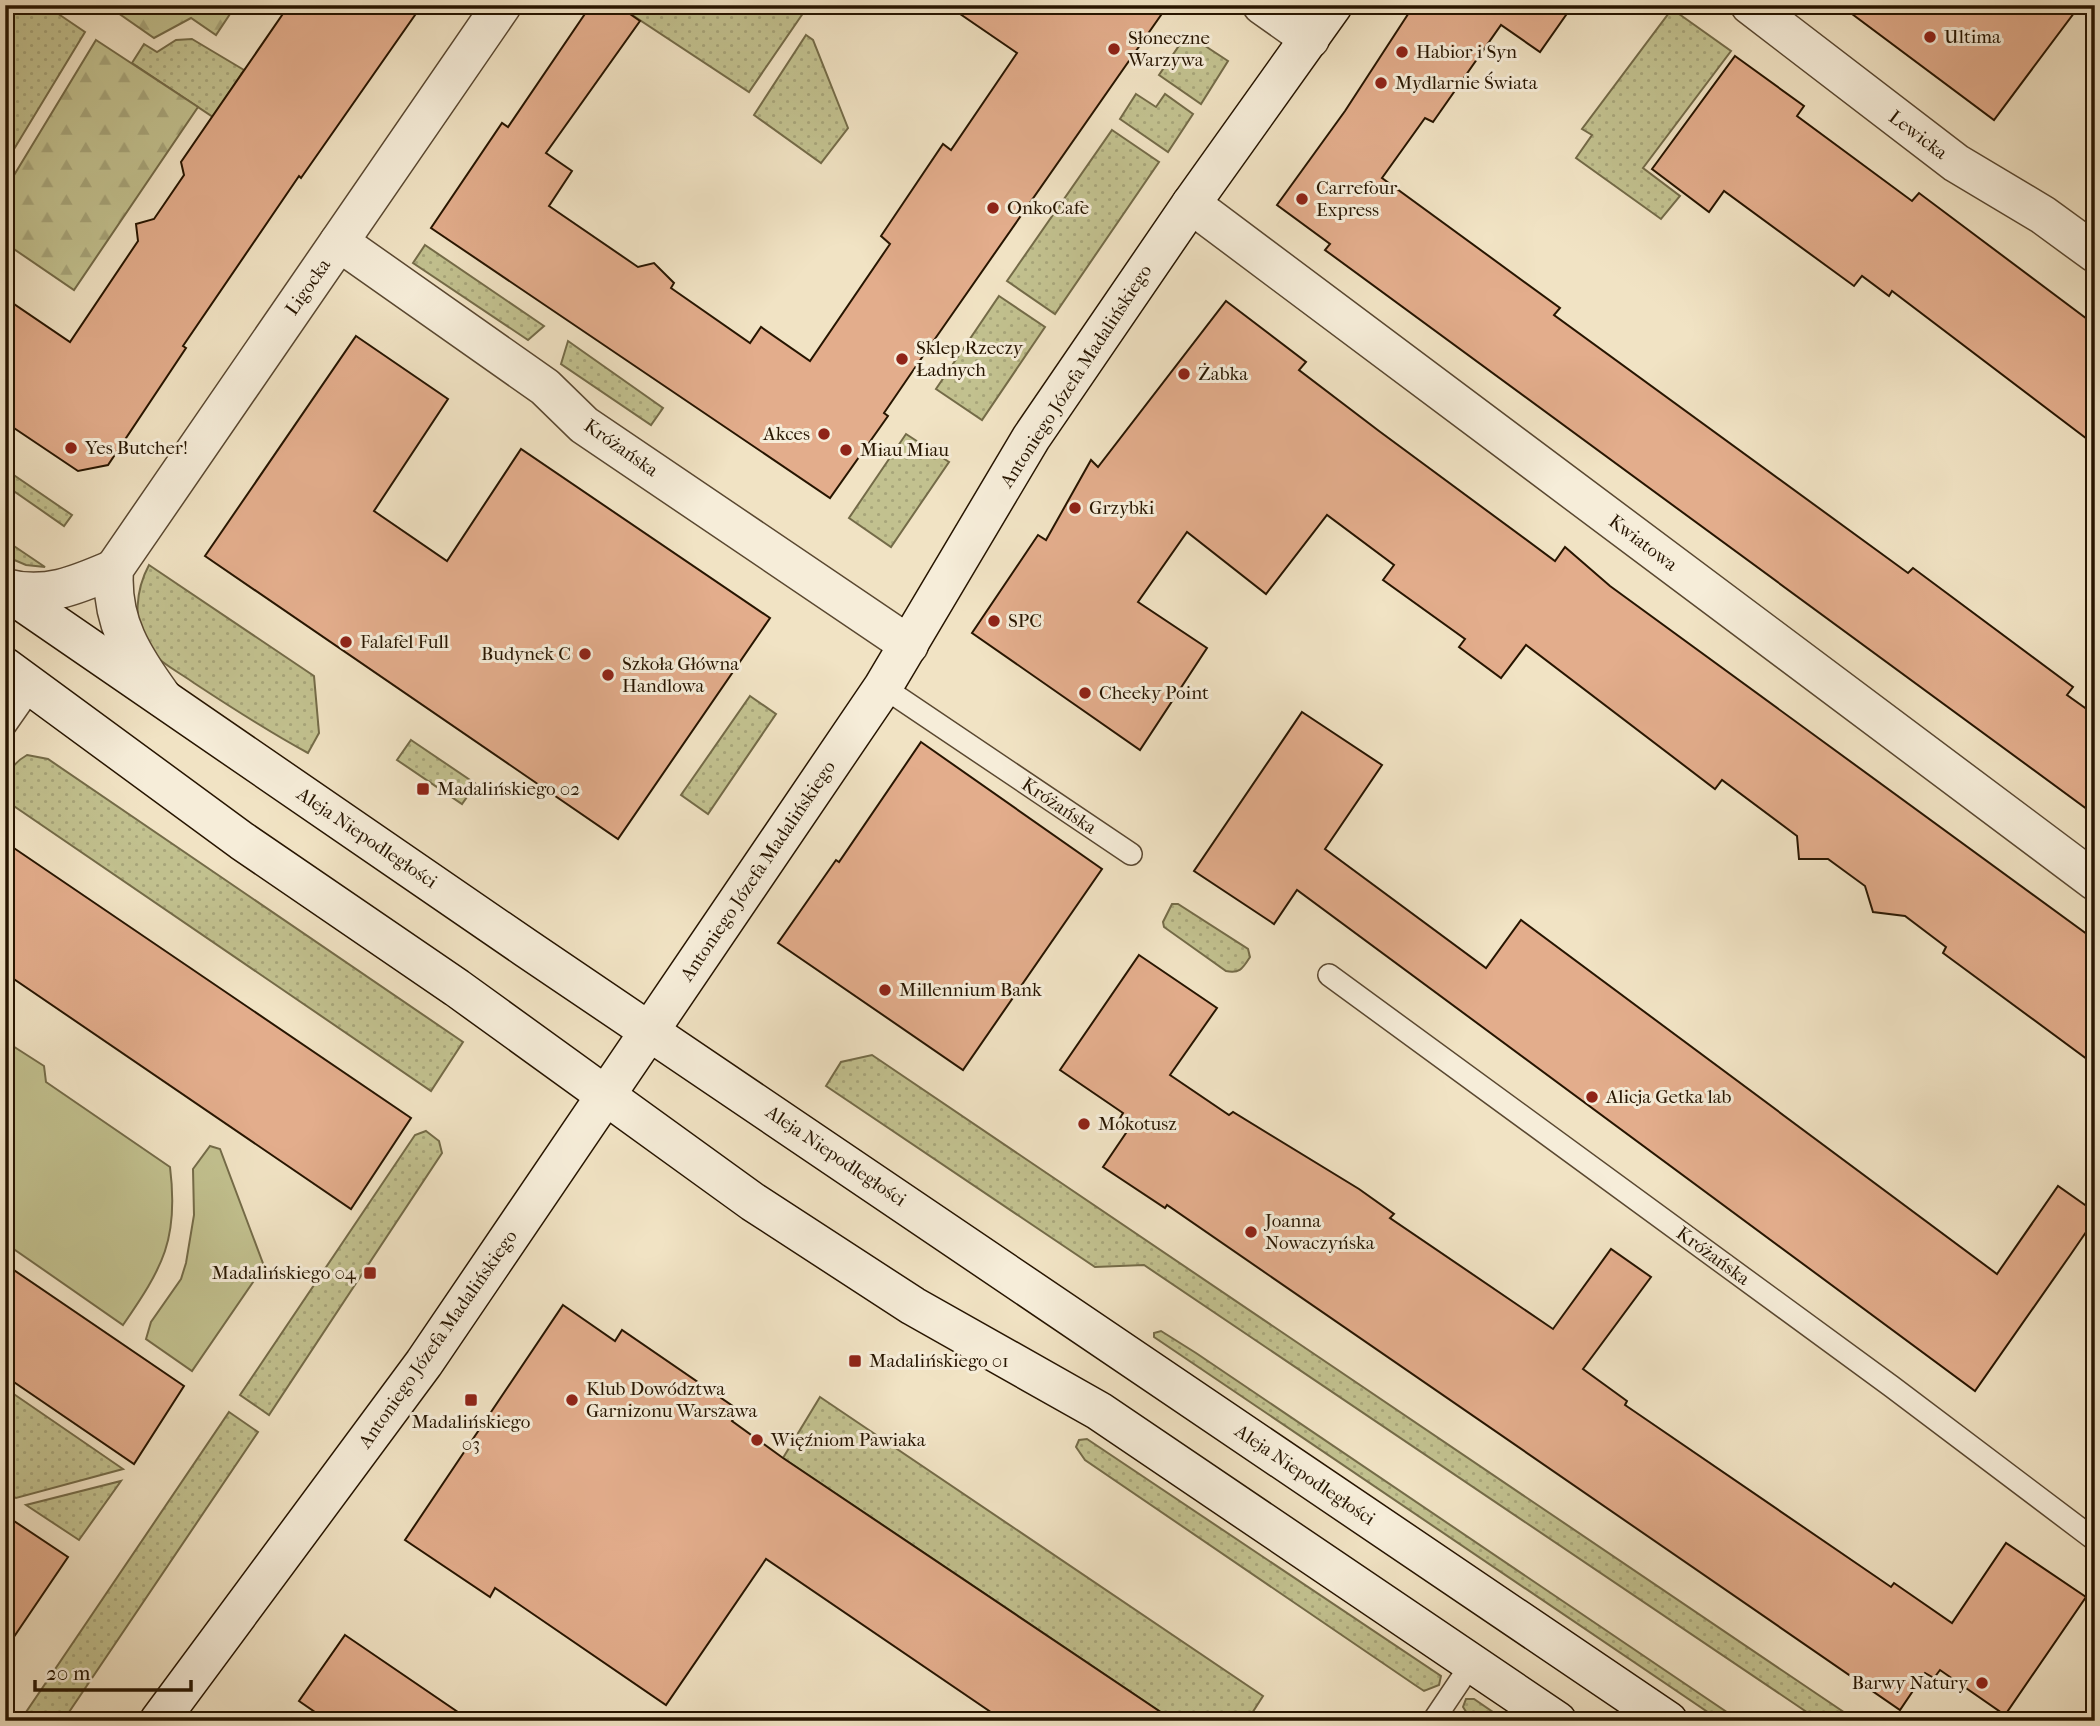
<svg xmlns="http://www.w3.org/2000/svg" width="2100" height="1726" viewBox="0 0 2100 1726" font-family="'IM FELL French Canon',serif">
  <defs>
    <pattern id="grass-dots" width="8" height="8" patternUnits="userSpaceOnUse" patternTransform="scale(1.75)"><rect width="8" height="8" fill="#c2c18f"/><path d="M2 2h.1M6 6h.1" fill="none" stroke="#a7a57a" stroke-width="1.8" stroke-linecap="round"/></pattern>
    <pattern id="forest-firs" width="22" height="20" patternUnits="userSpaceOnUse" patternTransform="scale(1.75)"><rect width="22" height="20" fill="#c2c18f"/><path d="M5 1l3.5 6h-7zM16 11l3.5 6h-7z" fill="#a7a57a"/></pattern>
  </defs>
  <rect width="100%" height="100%" fill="#f1e3c4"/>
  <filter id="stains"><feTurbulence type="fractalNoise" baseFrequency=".00286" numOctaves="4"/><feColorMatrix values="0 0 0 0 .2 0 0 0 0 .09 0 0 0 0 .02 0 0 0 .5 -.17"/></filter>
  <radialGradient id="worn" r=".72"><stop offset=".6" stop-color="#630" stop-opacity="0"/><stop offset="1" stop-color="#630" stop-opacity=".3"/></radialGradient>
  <g fill="url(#grass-dots)" stroke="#746b48" stroke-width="2">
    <path d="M13,5H57L54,11L85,32L5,164V18Z"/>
    <path d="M617,5L808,6L749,92Z"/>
    <path d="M1672,9L1731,51L1643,168L1680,196L1661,219L1576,158L1592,135L1582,129Z"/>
    <path d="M1187,34L1228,61L1201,104L1159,75Z"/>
    <path d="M806,35L813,40L848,128L821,163L754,115Z"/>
    <path d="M192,39L244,70L213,117L132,63L144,44L157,52L176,40Z"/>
    <path d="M1136,94L1156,107L1165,94L1193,114L1168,152L1120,119Z"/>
    <path d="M1112,130L1159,162L1055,314L1007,281Z"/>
    <path d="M425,245L544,326L528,340L413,263Z"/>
    <path d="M999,296L1045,327L982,420L936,389Z"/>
    <path d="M568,341L663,408L651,425L561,364Z"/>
    <path d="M906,434L949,462L891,547L849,518Z"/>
    <path d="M5,469L72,515L64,526L5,485Z"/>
    <path d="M5,540L45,567L26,565L5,556Z"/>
    <path d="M149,565L314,676L319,733L308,753C269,732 232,708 194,683C179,672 159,663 148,647C132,623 136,589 149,565Z"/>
    <path d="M750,696L776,714L708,814L681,795Z"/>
    <path d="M411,740L476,784L462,804L397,760Z"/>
    <path d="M27,755L48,759L463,1042L431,1091L5,800C5,779 8,766 27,755Z"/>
    <path d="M1172,904H1178L1248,949L1250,957C1243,968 1240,974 1226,971L1164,927L1163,922Z"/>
    <path d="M872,1055L1857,1721H1820L1144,1265L1095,1267L826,1086L841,1062Z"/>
    <path d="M426,1131L439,1141L442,1153L269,1415L240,1395L415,1135Z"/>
    <path d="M1161,1331L1196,1353L1740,1721H1721L1154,1337V1333Z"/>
    <path d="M5,1388L123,1469L16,1498L5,1491Z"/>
    <path d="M820,1397L1263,1696L1247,1721H1174L783,1458Z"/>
    <path d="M229,1412L258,1432L63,1721H20Z"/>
    <path d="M1087,1439L1441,1676L1439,1685L1424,1691L1415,1685L1085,1460L1076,1447L1079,1440Z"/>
    <path d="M121,1481L79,1540L26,1505Z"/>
    <path d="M1466,1699H1474L1506,1721H1472L1463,1707Z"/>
  </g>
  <g fill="url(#forest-firs)" stroke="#746b48" stroke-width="2">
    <path d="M236,5L216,35L191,18L154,38L108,6Z"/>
    <path d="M96,40L198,107L74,290L5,243V190Z"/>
  </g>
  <g fill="#c2c18f" stroke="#746b48" stroke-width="2">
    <path d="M5,1041L44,1066L46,1082L170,1167C179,1239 163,1267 123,1325L5,1243Z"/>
    <path d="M210,1146L220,1149L264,1266L192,1371L146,1339L151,1322L181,1279L186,1263L194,1215L193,1169Z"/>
  </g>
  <g fill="#e3ad8c" stroke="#271500" stroke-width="2">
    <path d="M289,5H422L301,178L299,176L183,346L186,348L108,465L78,471L5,422V298L70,342L138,241L136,224L154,219L184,175L181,162Z"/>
    <path d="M591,5H617L640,21L546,153L572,171L549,206L638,267L654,263L674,283L671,288L750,343L761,327L810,361L890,244L881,236L943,144L951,150L1017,53L947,5H1168L923,356L884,413L888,416L830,498L431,228L502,123L508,127Z"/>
    <path d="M1414,5H1573L1540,52L1501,25L1433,122L1425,118L1382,178L1560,308L1554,315L1908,573L1913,568L2073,687L2067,695L2095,715V815L1325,250L1330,244L1277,205L1345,111Z"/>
    <path d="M1840,5H2080L1994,120Z"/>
    <path d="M1735,56L1804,106L1797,116L1912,201L1919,193L2095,325V445L1892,291L1889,296L1862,276L1854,286L1724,191L1709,212L1652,169Z"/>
    <path d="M1226,301L1306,362L1299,370L1379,431L1555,561L1565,547L1610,586L2095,940V1065L1943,953L1946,947L1905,916L1873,912L1865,886L1828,859H1799L1797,836L1722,780L1715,789L1526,645L1501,678L1459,647L1465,639L1383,580L1394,565L1327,515L1266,594L1187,532L1138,602L1207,648L1140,750L972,633L1038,535L1046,540L1091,460L1098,467Z"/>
    <path d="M356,336L448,399L374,511L447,561L521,449L770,618L618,839L205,556Z"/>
    <path d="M1302,712L1382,765L1325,849L1486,968L1521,920L1997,1274L2058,1186L2095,1212V1219L2071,1254L1975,1391L1297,890L1274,924L1194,871Z"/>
    <path d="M921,742L1102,869L963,1070L778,943L836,860L839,862Z"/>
    <path d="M5,842L411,1118L351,1209L5,973Z"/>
    <path d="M1139,955L1217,1008L1170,1075L1229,1115L1233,1112L1359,1189L1394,1214L1390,1218L1553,1329L1611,1249L1651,1277L1583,1369L1627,1401L1625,1405L1891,1587L1894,1583L1952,1623L2006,1543L2086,1597L2005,1715L1940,1670L1934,1678L1925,1673L1900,1710L1167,1205L1165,1208L1103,1167L1130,1127L1119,1120L1123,1113L1060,1070Z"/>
    <path d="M5,1264L184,1386L134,1464L5,1376Z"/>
    <path d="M563,1305L615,1341L622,1330L740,1411L732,1421L783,1458L1174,1721H1004L766,1559L666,1705L495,1588L490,1597L405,1540Z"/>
    <path d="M5,1515L68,1557L5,1650Z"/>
    <path d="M345,1635L471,1721H328L299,1701Z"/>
  </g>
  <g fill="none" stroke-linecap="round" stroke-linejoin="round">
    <g stroke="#5a4831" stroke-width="24">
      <g id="lane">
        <path d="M883,687L1131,854"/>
        <path d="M5,726L33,686"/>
        <path d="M1329,975L1891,1386L2095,1540"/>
        <path d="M1433,1721L1472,1663"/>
      </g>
    </g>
    <g stroke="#5a4831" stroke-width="41">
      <g id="street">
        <path d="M1262,5L1310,39"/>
        <path d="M1750,5L1956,163L2043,215L2095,253"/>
        <path d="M1191,204L2095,881"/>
        <path d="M339,242L545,387L584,425L909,645"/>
        <path d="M5,588C45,599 77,585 114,569"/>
        <path d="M163,698C133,657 110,621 114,569L502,5"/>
      </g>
    </g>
    <g stroke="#271500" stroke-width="41">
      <g id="secondary">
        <path d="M5,590L526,948L1668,1721"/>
        <path d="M5,667L242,841L457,988L753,1202L913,1306L1099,1411L1557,1721"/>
        <path d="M159,1721L424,1363L883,687L1031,438L1191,204L1333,5"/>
      </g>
    </g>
    <use href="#lane" stroke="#f6edd9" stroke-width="21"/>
    <use href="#street" stroke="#f6edd9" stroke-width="38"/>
    <use href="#secondary" stroke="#f6edd9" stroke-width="38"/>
  </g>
  <g fill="#8f2418" stroke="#f6edd9" stroke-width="2.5">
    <circle cx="1930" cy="37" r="7"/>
    <circle cx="1114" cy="49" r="7"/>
    <circle cx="1402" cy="52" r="7"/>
    <circle cx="1381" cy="83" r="7"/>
    <circle cx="1302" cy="199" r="7"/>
    <circle cx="993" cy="208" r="7"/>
    <circle cx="902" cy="359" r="7"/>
    <circle cx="1184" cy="374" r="7"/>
    <circle cx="824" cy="434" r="7"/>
    <circle cx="71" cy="448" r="7"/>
    <circle cx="846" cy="450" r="7"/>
    <circle cx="1075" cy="508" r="7"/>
    <circle cx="994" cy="621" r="7"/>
    <circle cx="346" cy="642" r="7"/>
    <circle cx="585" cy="654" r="7"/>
    <circle cx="608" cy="675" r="7"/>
    <circle cx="1085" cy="693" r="7"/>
    <rect x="416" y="782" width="14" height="14" rx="3.5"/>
    <circle cx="885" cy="990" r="7"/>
    <circle cx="1592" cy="1097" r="7"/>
    <circle cx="1084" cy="1124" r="7"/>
    <circle cx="1251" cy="1232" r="7"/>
    <rect x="363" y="1266" width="14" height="14" rx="3.5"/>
    <rect x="848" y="1354" width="14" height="14" rx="3.5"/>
    <rect x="464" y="1393" width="14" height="14" rx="3.5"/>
    <circle cx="572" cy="1400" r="7"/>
    <circle cx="757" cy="1440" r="7"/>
    <circle cx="1982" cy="1683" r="7"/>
  </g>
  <g text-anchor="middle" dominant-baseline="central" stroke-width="6" stroke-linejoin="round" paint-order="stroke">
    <g font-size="19" fill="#271500" stroke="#f6edd9" text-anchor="start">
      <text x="1944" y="37">Ultima</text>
      <text x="1128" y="38">Słoneczne<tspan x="1128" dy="22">Warzywa</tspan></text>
      <text x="1416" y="52">Habior i Syn</text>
      <text x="1395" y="83">Mydlarnie Świata</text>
      <text x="1316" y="188">Carrefour<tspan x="1316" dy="22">Express</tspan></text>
      <text x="1007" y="208">OnkoCafe</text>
      <text x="916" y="348">Sklep Rzeczy<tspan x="916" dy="22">Ładnych</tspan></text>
      <text x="1198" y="374">Żabka</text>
      <text x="810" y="434" text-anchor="end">Akces</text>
      <text x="85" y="448">Yes Butcher!</text>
      <text x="860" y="450">Miau Miau</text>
      <text x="1089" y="508">Grzybki</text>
      <text x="1008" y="621">SPC</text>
      <text x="360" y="642">Falafel Full</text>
      <text x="571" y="654" text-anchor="end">Budynek C</text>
      <text x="622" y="664">Szkoła Główna<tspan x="622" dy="22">Handlowa</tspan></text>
      <text x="1099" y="693">Cheeky Point</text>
      <text x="437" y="789">Madalińskiego 02</text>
      <text x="899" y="990">Millennium Bank</text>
      <text x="1606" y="1097">Alicja Getka lab</text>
      <text x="1098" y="1124">Mokotusz</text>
      <text x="1265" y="1221">Joanna<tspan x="1265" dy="22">Nowaczyńska</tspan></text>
      <text x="356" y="1273" text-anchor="end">Madalińskiego 04</text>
      <text x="869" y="1361">Madalińskiego 01</text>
      <text x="586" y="1389">Klub Dowództwa<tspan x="586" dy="22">Garnizonu Warszawa</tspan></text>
      <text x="471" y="1422" text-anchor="middle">Madalińskiego<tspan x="471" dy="22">03</tspan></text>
      <text x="771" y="1440">Więźniom Pawiaka</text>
      <text x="1968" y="1683" text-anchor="end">Barwy Natury</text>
    </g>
    <g font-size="19" fill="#271500" stroke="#f6edd9">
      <text transform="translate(1918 135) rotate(37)">Lewicka</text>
      <text transform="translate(308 287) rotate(-55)">Ligocka</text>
      <text transform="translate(1076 376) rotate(-57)">Antoniego Józefa Madalińskiego</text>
      <text transform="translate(621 448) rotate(35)">Króżańska</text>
      <text transform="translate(1643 543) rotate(37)">Kwiatowa</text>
      <text transform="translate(1059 806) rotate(34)">Króżańska</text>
      <text transform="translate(367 838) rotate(34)">Aleja Niepodległości</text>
      <text transform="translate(758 871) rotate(-56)">Antoniego Józefa Madalińskiego</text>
      <text transform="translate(836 1156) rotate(34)">Aleja Niepodległości</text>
      <text transform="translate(1713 1256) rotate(36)">Króżańska</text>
      <text transform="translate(438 1339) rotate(-55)">Antoniego Józefa Madalińskiego</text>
      <text transform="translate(1305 1475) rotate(34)">Aleja Niepodległości</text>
    </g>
  </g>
  <rect width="2100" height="1726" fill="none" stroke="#f1e3c4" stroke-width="28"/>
  <rect x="7" y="7" width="2086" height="1712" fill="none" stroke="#271500" stroke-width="3.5"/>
  <rect x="14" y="14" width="2072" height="1698" fill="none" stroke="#271500" stroke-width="2"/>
  <path d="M35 1680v10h156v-10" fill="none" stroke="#271500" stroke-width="3.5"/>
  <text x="46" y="1680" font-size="21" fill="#271500" stroke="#f6edd9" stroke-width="5" paint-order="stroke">20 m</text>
  <rect width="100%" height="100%" filter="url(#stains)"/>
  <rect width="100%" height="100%" fill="url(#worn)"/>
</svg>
